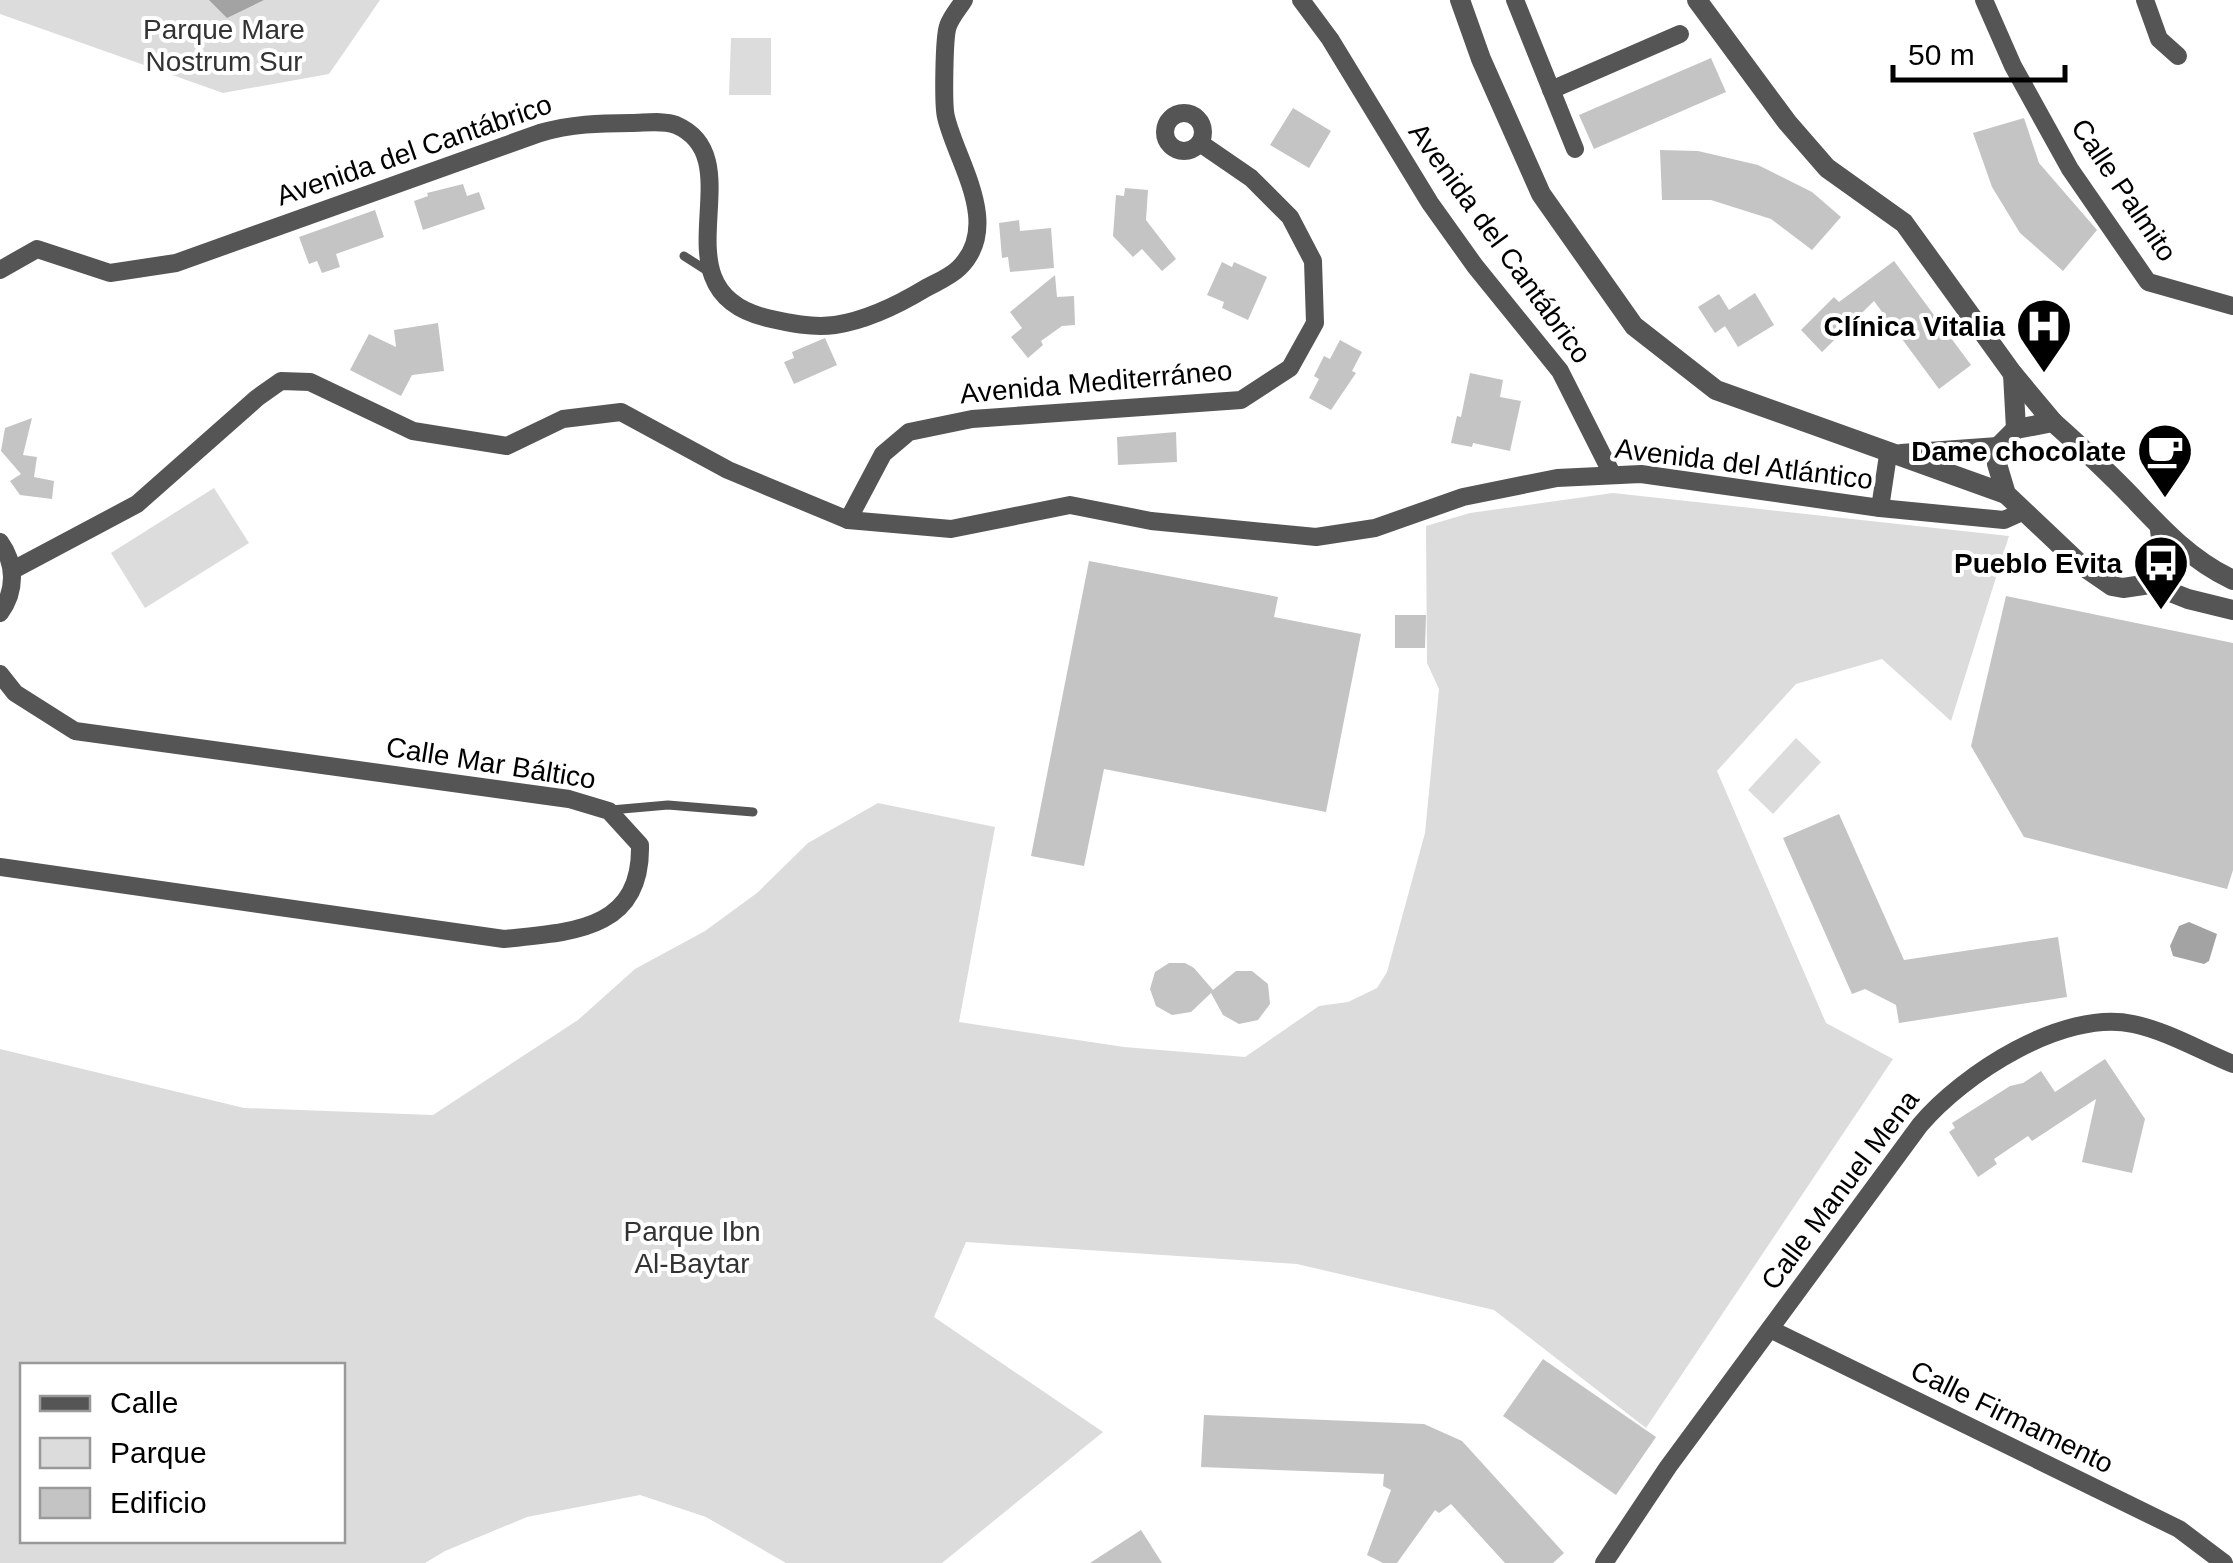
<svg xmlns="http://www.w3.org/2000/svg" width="2233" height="1563" viewBox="0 0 2233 1563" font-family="Arial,sans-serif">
  <rect width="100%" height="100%" fill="#fff"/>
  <g fill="#dcdcdc" fill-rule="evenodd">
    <path d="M0,0H380L329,74L223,93L0,14Z"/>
    <path d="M731,38H771V95H729Z"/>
    <path d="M214,488L249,543L145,608L111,553Z"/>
    <path d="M1613,493L2009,536L1951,721L1882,659L1796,684L1717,771L1826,1023L1893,1059L1646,1428L1494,1310L1297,1264L966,1242L934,1317L1103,1432L942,1563H786L706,1517L640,1495L527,1517L445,1551L425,1563H0V1049L244,1108L433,1115L578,1020L635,969L705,931L757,893L808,843L878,803L995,827L959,1022L1124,1047L1245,1057L1319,1006L1348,1002L1377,988L1387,972L1425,833L1439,689L1427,663L1426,526L1470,513ZM22,1366H342V1540H22Z"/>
    <path d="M1796,738L1821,762L1773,814L1748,790Z"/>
  </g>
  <g fill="#a3a3a3">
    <path d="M209,0H264L227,18Z"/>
    <path d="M2189,922L2217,934L2209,961L2204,964L2173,956L2170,946L2179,926Z"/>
  </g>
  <g fill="#c4c4c4">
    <path d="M1711,58L1726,92L1594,149L1579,115Z"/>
    <path d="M1293,108L1331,131L1309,168L1270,145Z"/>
    <path d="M2024,118L2039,163L2097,230L2063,271L2020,233L1992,187L1973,133Z"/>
    <path d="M1660,150L1698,151L1758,165L1812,192L1841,217L1812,250L1771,219L1711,200H1662Z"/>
    <path d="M463,184L467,196L479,192L485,209L423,230L414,201L428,196L427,193Z"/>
    <path d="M1125,188L1148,190L1146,220L1176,259L1162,271L1142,249L1133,257L1113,236L1116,195L1124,196Z"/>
    <path d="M375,210L384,237L336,254L340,267L322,273L317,261L309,264L299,237Z"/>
    <path d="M1019,220L1020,231L1051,228L1054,268L1010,272L1008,257L1002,258L999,223Z"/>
    <path d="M1894,261L1971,365L1939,389L1874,301L1822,352L1801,330L1834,297L1839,302Z"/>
    <path d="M1222,262L1232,267L1234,262L1267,277L1248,320L1222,308L1224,302L1207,295Z"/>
    <path d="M1055,275L1057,297L1074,296L1075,325L1062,326L1041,341L1043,345L1028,358L1011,337L1022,328L1010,312Z"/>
    <path d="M1755,293L1774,325L1738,347L1725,326L1715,333L1698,307L1719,294L1729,310Z"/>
    <path d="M438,323L444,371L412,375L401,396L350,370L369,334L396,347L394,330Z"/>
    <path d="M825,338L837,365L794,384L784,362L794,358L792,352Z"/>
    <path d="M1340,340L1362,352L1352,371L1356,373L1331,410L1309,398L1319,379L1314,376L1324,356L1330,359Z"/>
    <path d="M1470,373L1503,380L1500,397L1521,401L1510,451L1473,443L1472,447L1451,443L1457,416L1461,417Z"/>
    <path d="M32,418L23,455L37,457L34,477L54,481L52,499L20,495L10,481L21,474L1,451L5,428Z"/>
    <path d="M1176,432L1177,462L1118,465L1117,437Z"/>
    <path d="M1089,561L1278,597L1274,617L1361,634L1326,812L1104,769L1084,866L1031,856Z"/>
    <path d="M2006,596L2233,643V870L2227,889L2024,837L1971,746Z"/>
    <path d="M1395,615H1426L1425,648H1395Z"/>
    <path d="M1839,814L1904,960L2058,937L2067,997L1899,1023L1896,1005L1865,989L1852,994L1783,838Z"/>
    <path d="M1169,963H1185L1194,968L1213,990L1236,971H1252L1268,984L1270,1004L1258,1020L1239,1024L1223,1015L1211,993L1191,1012L1172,1015L1156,1006L1150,989L1155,972Z"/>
    <path d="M2105,1059L2145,1119L2132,1173L2082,1162L2096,1099L2032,1141L2028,1136L1994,1159L1997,1164L1978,1177L1949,1132L1955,1128L1952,1123L2010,1086L2023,1083L2041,1071L2055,1092Z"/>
    <path d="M1543,1359L1656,1437L1616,1495L1503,1416Z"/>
    <path d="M1204,1415L1424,1424L1462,1441L1564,1553L1553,1563H1505L1451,1504L1439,1513L1435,1510L1397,1563H1383L1367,1555L1391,1490L1383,1486L1384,1474L1201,1467Z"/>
    <path d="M1141,1530L1162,1563H1090Z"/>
  </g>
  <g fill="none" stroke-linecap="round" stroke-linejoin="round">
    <g stroke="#555" stroke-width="9">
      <path d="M684,256L709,272"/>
      <path d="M611,810L668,805L753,812"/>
    </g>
    <g stroke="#555" stroke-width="18">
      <path d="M1301,0L1330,39L1430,203L1475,266L1560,371L1612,474"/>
      <path d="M1515,0L1575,149"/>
      <path d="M1984,0L2013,66L2070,169L2148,282L2233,306"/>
      <path d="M2145,0L2159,39L2178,56"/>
      <path d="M1551,90L1680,34"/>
      <circle cx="1184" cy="132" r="19"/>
      <path d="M0,270L37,249L110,273L176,263L540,133C571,124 600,123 631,123C645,123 663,120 676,125C757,160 650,290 767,318C789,323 812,328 835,325C868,320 898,305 926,288C937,282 950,277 959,268C1003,225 956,161 946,117C943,106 944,36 948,26C951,17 959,8 964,0"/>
      <path d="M1880,508L1888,455"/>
      <path d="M848,520L883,454L909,432L972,419L1241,400L1290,368L1315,323L1313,261L1290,217L1251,178L1200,143"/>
      <path d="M0,542C16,564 16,591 0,613"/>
      <path d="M13,570L137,504L257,398L281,381L310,382L413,431L507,446L563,419L621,412L728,470L848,520L951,529L1070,505L1151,521L1316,537L1375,528L1463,497L1557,478L1641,474L1880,508L2004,520L2024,511"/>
      <path d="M0,674L15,693L75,731L569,799L609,811L640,845C642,931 571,932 504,939L0,867"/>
      <path d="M1770,1329L2179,1529L2224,1563"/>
      <path d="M1604,1563L1668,1467L1920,1125C1963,1074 2063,1009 2133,1024C2167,1031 2201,1051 2233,1064"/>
    </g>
    <g stroke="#555" stroke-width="20">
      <path d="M1460,0L1481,59L1541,194L1634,326L1716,390L2006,494"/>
      <path d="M1697,0L1787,122L1827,168L1904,223L2013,374L2053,422"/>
      <path d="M2013,374L2016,429"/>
      <path d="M1901,454L1998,447"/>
      <path d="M2160,530L2164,561L2158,575L2150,584L2123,588L2112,586L2080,564L2006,494L1997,464L1998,447L2016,429L2053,422C2080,446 2107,471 2132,497C2163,530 2191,560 2233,580"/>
      <path d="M2150,584L2188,599L2233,610"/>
    </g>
  </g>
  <defs>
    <g id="hospital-pin" transform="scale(2.875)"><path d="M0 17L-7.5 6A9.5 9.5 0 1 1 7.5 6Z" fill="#000" stroke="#fff"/><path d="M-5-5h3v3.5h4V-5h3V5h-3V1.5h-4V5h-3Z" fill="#fff"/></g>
    <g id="cafe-pin" transform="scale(2.875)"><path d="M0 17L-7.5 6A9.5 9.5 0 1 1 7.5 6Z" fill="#000" stroke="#fff"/><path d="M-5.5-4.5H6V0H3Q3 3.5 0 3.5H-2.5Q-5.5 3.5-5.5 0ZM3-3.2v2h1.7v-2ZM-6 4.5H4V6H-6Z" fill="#fff"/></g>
    <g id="bus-pin" transform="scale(2.875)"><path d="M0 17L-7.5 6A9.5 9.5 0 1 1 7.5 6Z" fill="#000" stroke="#fff"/><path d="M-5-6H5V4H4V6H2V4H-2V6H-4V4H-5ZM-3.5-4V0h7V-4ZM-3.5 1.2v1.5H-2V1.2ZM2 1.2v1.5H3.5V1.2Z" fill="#fff"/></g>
  </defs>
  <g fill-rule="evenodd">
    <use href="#hospital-pin" x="2044" y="326"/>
    <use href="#cafe-pin" x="2165" y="451"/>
    <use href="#bus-pin" x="2161" y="563"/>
  </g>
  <g text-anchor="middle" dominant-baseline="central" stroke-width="8" stroke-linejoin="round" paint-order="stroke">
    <g font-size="28" fill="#333" stroke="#fff">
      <text x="224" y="29">Parque Mare<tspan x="224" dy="32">Nostrum Sur</tspan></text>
      <text x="692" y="1231">Parque Ibn<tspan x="692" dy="32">Al-Baytar</tspan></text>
    </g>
    <g font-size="28" fill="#000" stroke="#fff">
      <text transform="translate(414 150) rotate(-19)">Avenida del Cantábrico</text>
      <text transform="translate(2124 190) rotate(56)">Calle Palmito</text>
      <text transform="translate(1500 243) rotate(54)">Avenida del Cantábrico</text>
      <text transform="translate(1096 382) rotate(-5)">Avenida Mediterráneo</text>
      <text transform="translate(1744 464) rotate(7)">Avenida del Atlántico</text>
      <text transform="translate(491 763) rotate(9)">Calle Mar Báltico</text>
      <text transform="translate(1840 1190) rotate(-53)">Calle Manuel Mena</text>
      <text transform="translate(2012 1417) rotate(26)">Calle Firmamento</text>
    </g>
    <g font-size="28" font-weight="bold" fill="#000" stroke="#fff" text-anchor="end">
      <text x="2005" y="326">Clínica Vitalia</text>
      <text x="2126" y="451">Dame chocolate</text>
      <text x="2122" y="563">Pueblo Evita</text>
    </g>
  </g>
  <rect x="20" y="1363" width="325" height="180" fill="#ffffff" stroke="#999999" stroke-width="2.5"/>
  <rect x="40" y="1396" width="50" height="15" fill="#555555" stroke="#999999" stroke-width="2.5"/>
  <text x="110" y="1413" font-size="30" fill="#000000">Calle</text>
  <rect x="40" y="1438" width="50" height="30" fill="#dcdcdc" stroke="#999999" stroke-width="2.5"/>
  <text x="110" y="1463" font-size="30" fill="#000000">Parque</text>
  <rect x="40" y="1488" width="50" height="30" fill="#c4c4c4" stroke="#999999" stroke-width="2.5"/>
  <text x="110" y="1513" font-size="30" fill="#000000">Edificio</text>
  <path d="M1893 65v15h172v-15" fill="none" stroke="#000000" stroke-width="5"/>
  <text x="1908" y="65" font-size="30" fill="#000000" stroke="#ffffff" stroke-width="8" paint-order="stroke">50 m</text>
</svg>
